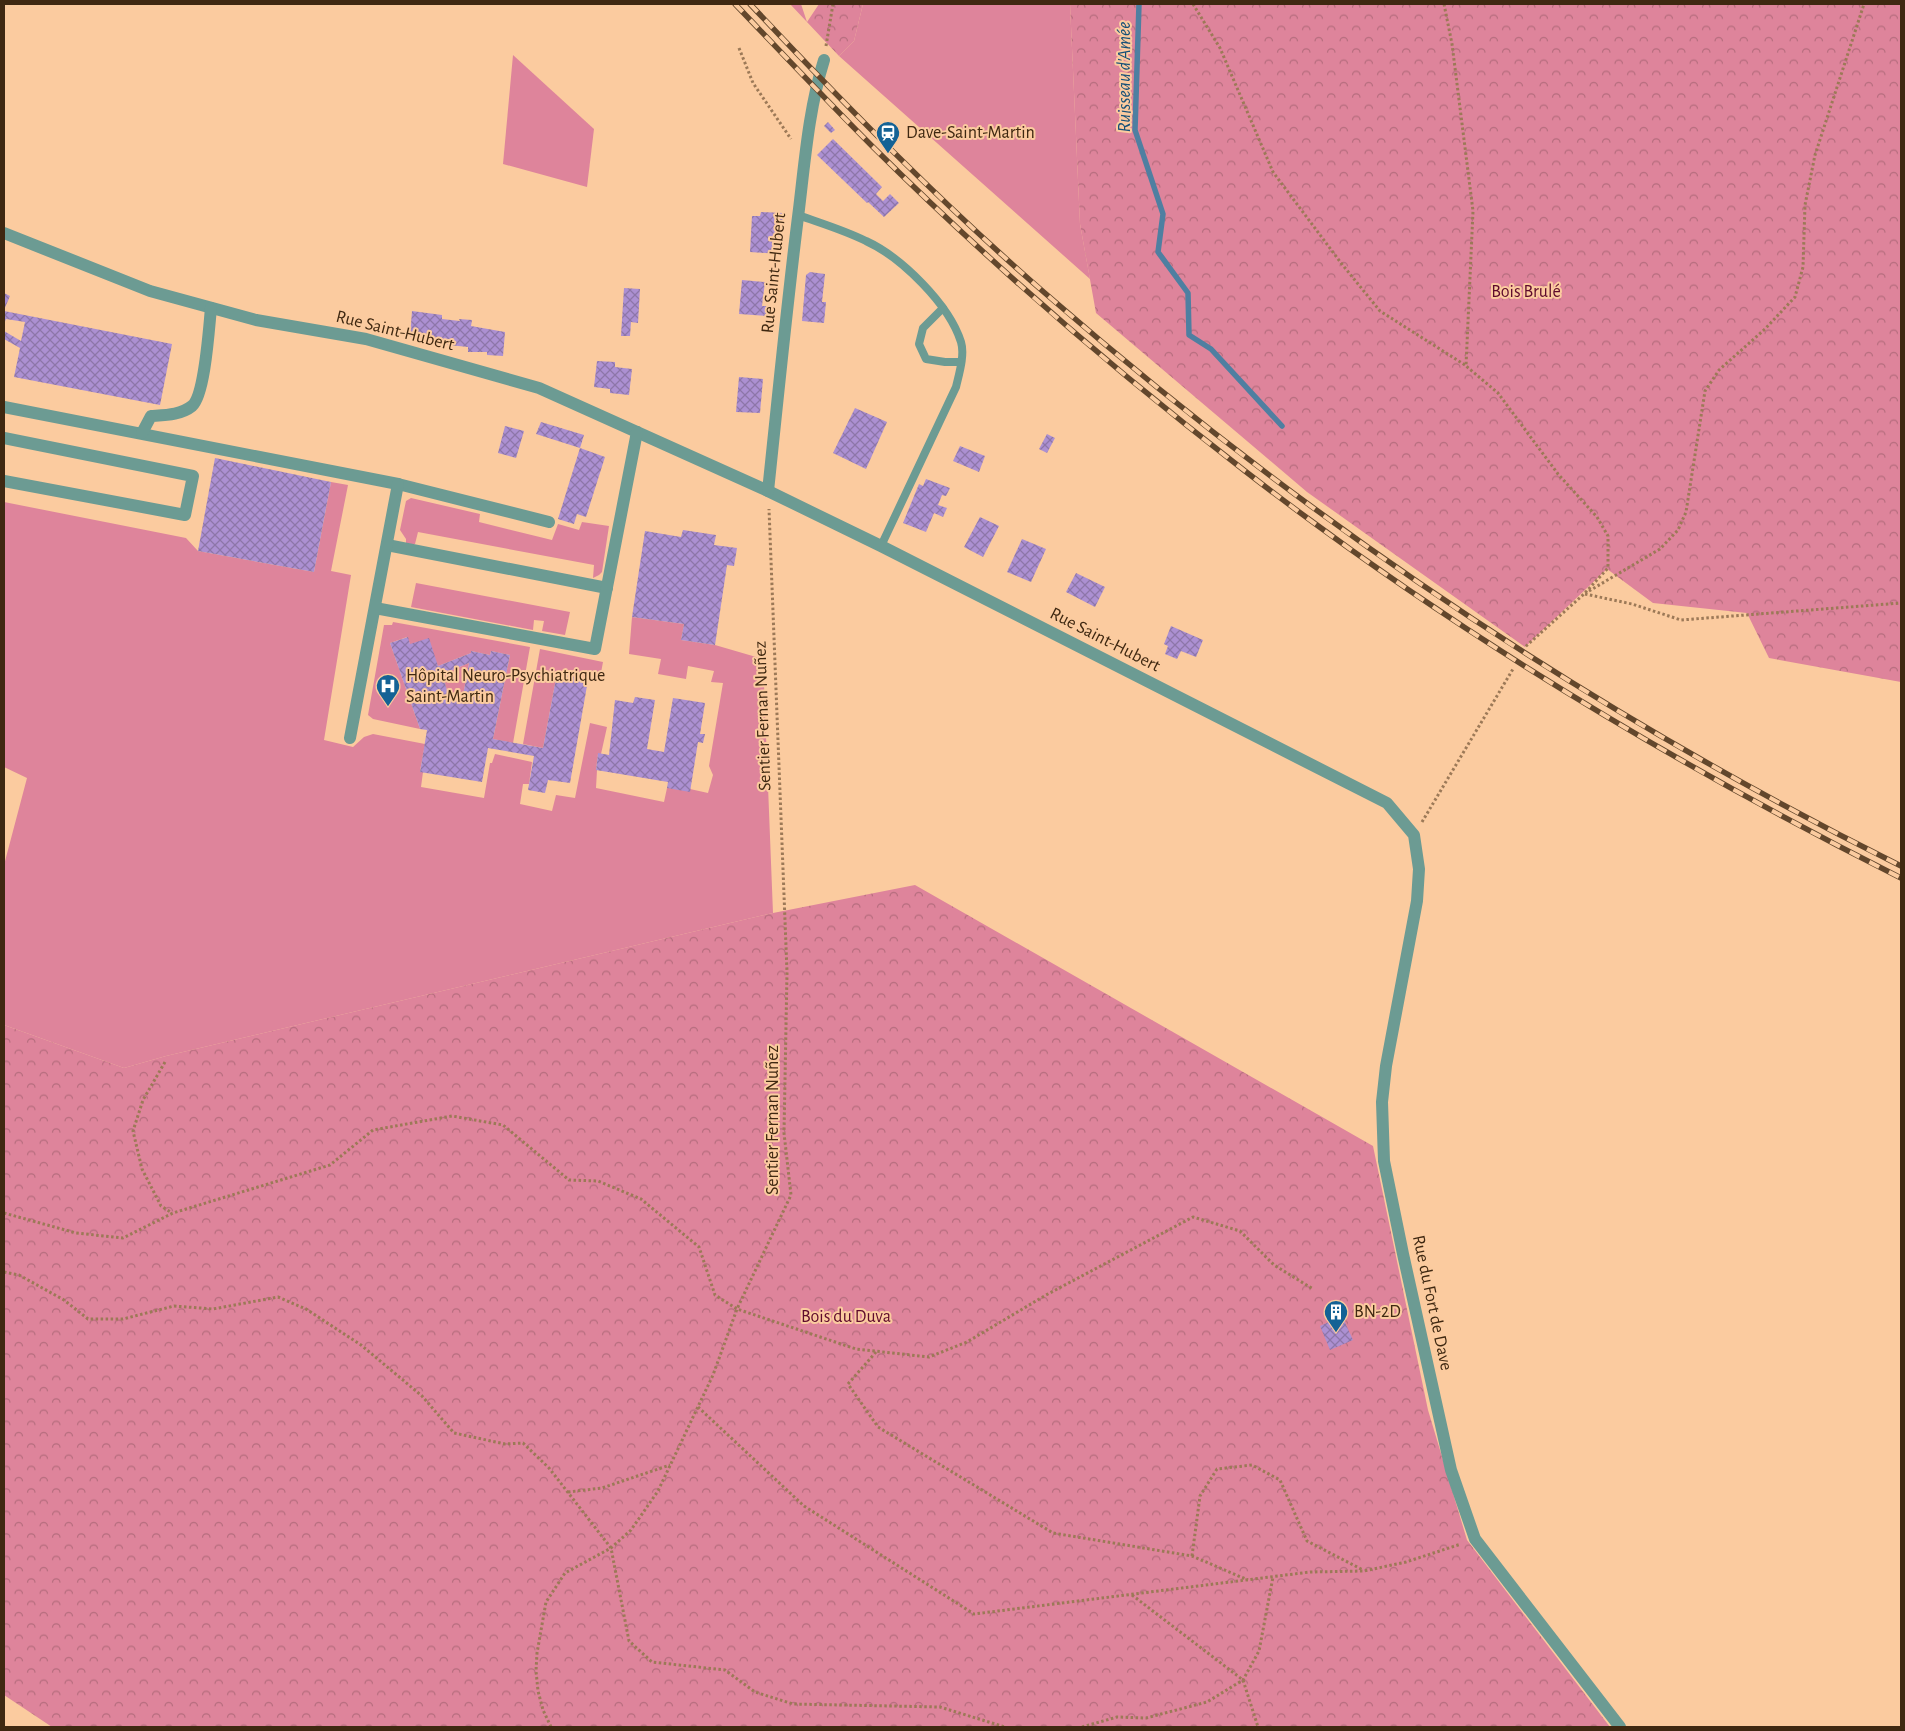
<svg xmlns="http://www.w3.org/2000/svg" width="1905" height="1731" viewBox="0 0 1905 1731" font-family="'Alegreya Sans',sans-serif">
  <defs>
    <pattern id="forest-crowns" width="20" height="18" patternUnits="userSpaceOnUse" patternTransform="scale(1.25)"><rect width="20" height="18" fill="#de849b"/><path d="M2 6a3 3 0 1 1 6 0M12 15a3 3 0 1 1 6 0" fill="none" stroke="#b56c7d"/></pattern>
    <pattern id="building-cross-hatch" width="8" height="8" patternUnits="userSpaceOnUse" patternTransform="scale(1.25)"><rect width="8" height="8" fill="#ac90d2"/><path d="M0 0l8 8M0 8l8-8" fill="none" stroke="#8d76a9"/></pattern>
  </defs>
  <rect width="100%" height="100%" fill="#fbcb9f"/>
  <g fill="#de849b">
    <path d="M863,4H1070L1080,224L1090,279L839,56L854,41Z"/>
    <path d="M513,55L594,129L587,187L503,164Z"/>
    <path d="M331,482L348,485L331,571L351,575L324,740L353,747L364,737L373,734L425,744L420,771L423,772L421,787L484,798L490,763H492L495,754L532,762L529,784H523L520,804L552,811L556,795L575,798L590,723L607,727L601,754H598L596,769L597,770L596,788L664,802L667,788L690,789L708,793L713,775L709,766L723,683L711,682L714,671L688,666L686,679L658,674L661,659L629,654L632,617L684,624L681,640L715,645L763,659L773,913L166,1056L124,1068L4,1025V865L27,778L4,767V502L186,538L198,551L314,572Z"/>
    <path d="M411,498L480,514L479,522L552,540L558,524L579,530L582,522L609,526L602,572L599,575L593,578L594,565L418,532L415,544H406V539L400,530L406,501Z"/>
    <path d="M416,583L570,612L565,635L542,631L544,621L534,620L533,630L411,607Z"/>
    <path d="M393,622L530,647L513,743L493,739L510,655L491,651L490,655L471,651V653L438,666L410,644L407,637L390,643L420,729L373,719L368,715L384,625H392Z"/>
    <path d="M540,649L603,662L600,678L586,676L585,679L557,673L543,748L523,744Z"/>
    <path d="M469,663L462,701L449,700L443,674Z"/>
  </g>
  <g fill="url(#forest-crowns)">
    <path d="M790,4H801L807,22L819,4H863L854,41L839,56Z"/>
    <path d="M1070,4H1901V682L1769,658L1747,613L1653,603L1607,569L1525,647L1307,492L1096,313L1080,224Z"/>
    <path d="M915,885L1373,1146L1428,1410L1467,1540L1610,1727H52L4,1695V1025L124,1068L166,1056L773,913Z"/>
  </g>
  <g fill="none" stroke-linecap="round" stroke-linejoin="round">
    <path stroke="#4f7fa1" stroke-width="5.5" d="M1139,4L1135,130L1163,214L1158,252L1188,293L1189,335L1211,349L1282,426"/>
  </g>
  <g fill="url(#building-cross-hatch)" fill-rule="evenodd">
    <path d="M828,122L835,130L831,133L824,126Z"/>
    <path d="M833,139L882,187L876,194L883,201L890,194L899,203L884,217L868,202L867,203L817,155Z"/>
    <path d="M761,212L783,213L780,254L750,252L752,216H760Z"/>
    <path d="M810,272L825,274L822,302H826L824,323L802,321L806,275Z"/>
    <path d="M742,280L765,282L762,306H767L766,316L739,314Z"/>
    <path d="M624,288L640,289L638,323L631,322L630,336H621Z"/>
    <path d="M4,293L10,296L4,310Z"/>
    <path d="M4,311L172,344L160,405L14,377L20,348L4,339V331L21,341L25,322L6,319L4,324Z"/>
    <path d="M412,311L442,315V319L460,321L459,319L472,320L471,326L505,332L503,356L487,355V352H468V347L439,344V338L410,337Z"/>
    <path d="M597,361L615,362V367L632,369L629,395L610,393V389L594,387Z"/>
    <path d="M739,377L763,379L760,413L736,412Z"/>
    <path d="M855,408L887,422L866,469L833,453Z"/>
    <path d="M541,422L584,435L580,448L536,434Z"/>
    <path d="M505,426L524,431L516,458L498,453Z"/>
    <path d="M1047,434L1055,438L1047,453L1039,449Z"/>
    <path d="M960,446L985,456L979,472L953,461Z"/>
    <path d="M580,448L605,457L586,517L577,514L574,524L558,519Z"/>
    <path d="M215,458L331,482L314,572L198,551Z"/>
    <path d="M926,479L950,488L946,496L942,495L938,505L947,508L943,517L934,513L926,532L903,523L919,484L923,486Z"/>
    <path d="M980,517L999,526L983,557L964,547Z"/>
    <path d="M683,530L716,535L714,545L737,548L734,566L727,565L715,645L681,640L684,624L632,617L645,531L681,537Z"/>
    <path d="M1022,539L1046,549L1031,582L1007,572Z"/>
    <path d="M1076,573L1105,587L1095,607L1066,592Z"/>
    <path d="M1171,626L1203,640L1196,657L1181,651L1177,659L1165,654L1168,646L1164,644Z"/>
    <path d="M408,637L410,644L429,638L438,666L471,653V651L490,655L491,651L510,655L493,739L543,748L557,673L588,680L570,783L548,780L545,793L528,790L534,756L488,748L482,782L420,772L427,730L420,729L390,643ZM469,663L462,701L449,700L443,674Z"/>
    <path d="M635,697L655,700L647,749L664,752L673,698L705,703L700,734H705L703,743L698,742L690,792L667,788L668,782L596,770L598,753L609,755L615,700L633,703Z"/>
    <path d="M1342,1316L1353,1340L1330,1350L1320,1326Z"/>
  </g>
  <g fill="none" stroke-linecap="round" stroke-linejoin="round">
    <g stroke="#9c7957" stroke-width="3" stroke-dasharray="2.5 2.5" stroke-linecap="butt">
      <path d="M1193,4L1220,48L1273,172L1341,263L1380,311L1465,365"/>
      <path d="M1444,4L1452,44L1473,211L1466,366L1498,393L1558,474L1597,517L1608,536V568L1584,594L1525,647"/>
      <path d="M826,46L833,4"/>
      <path d="M739,48L753,83L791,139"/>
      <path d="M1589,591L1660,549L1678,530L1686,512L1705,391L1719,370L1765,329L1795,297L1803,267L1805,205L1815,155L1864,4"/>
      <path d="M1585,594L1632,604L1681,620L1901,603"/>
      <path d="M1422,822L1513,669"/>
      <path d="M165,1062L143,1100L133,1131L142,1169L161,1206L172,1213"/>
      <path d="M4,1213L76,1233L123,1238L173,1213L330,1165L373,1130L452,1116L503,1125L569,1180L598,1181L641,1199L699,1247L715,1295L737,1309L856,1349L929,1357L967,1342L1046,1295L1193,1217L1240,1231L1274,1265L1313,1289"/>
      <path d="M4,1272L19,1275L64,1300L88,1319H123L174,1306L213,1309L278,1297L306,1309L361,1345L422,1396L454,1433L505,1444L523,1443L549,1468L611,1548L629,1641L652,1662L725,1670L755,1692L793,1704L940,1707L1005,1727"/>
      <path d="M876,1352L848,1384L878,1427L1053,1533L1192,1556L1248,1580"/>
      <path d="M698,1407L804,1506L974,1614L1310,1572L1364,1571L1406,1562L1461,1544"/>
      <path d="M568,1492L602,1488L670,1465"/>
      <path d="M1192,1556L1200,1496L1217,1469L1252,1465L1280,1480L1307,1541L1363,1570"/>
      <path d="M1132,1595L1243,1680L1258,1727"/>
      <path d="M551,1727L543,1710L538,1691L536,1671L537,1653L546,1602L565,1573L611,1548L631,1530L658,1491L713,1375L737,1309L791,1195L784,1133L787,972L769,509"/>
      <path d="M1082,1727L1117,1717L1146,1718L1207,1702L1243,1680L1259,1651L1273,1577"/>
    </g>
    <g stroke="#6c9b93" stroke-width="8">
      <path d="M798,215C820,223 844,230 866,241C901,257 949,304 961,342C965,355 959,374 956,387L881,546"/>
      <path d="M943,308L923,328L919,344L926,359L945,362H961"/>
    </g>
    <g stroke="#6c9b93" stroke-width="12">
      <path d="M4,233L150,291L256,320L366,339L539,388L768,491L881,546L1387,803L1414,835L1419,869L1417,901L1386,1066L1382,1102L1384,1161L1403,1254L1451,1470L1475,1539L1620,1727"/>
      <path d="M4,407L398,484L549,522"/>
      <path d="M142,433L151,416C164,415 181,415 192,406C205,395 209,327 211,308"/>
      <path d="M4,438L193,476L185,515L4,481"/>
      <path d="M768,491C778,397 787,303 799,209C805,159 809,108 824,60"/>
      <path d="M387,545L607,588"/>
      <path d="M375,608L595,649L637,432"/>
      <path d="M350,738L398,484"/>
    </g>
    <g stroke="#63472c" stroke-width="5.5">
      <g id="rail">
        <path d="M735,4C781,52 826,100 873,147C990,263 1115,371 1245,471C1449,629 1671,762 1901,878"/>
        <path d="M750,4C844,104 941,203 1046,294C1308,522 1590,711 1901,866"/>
      </g>
    </g>
    <use href="#rail" stroke="#fbcb9f" stroke-width="4" stroke-dasharray="11" stroke-linecap="butt"/>
  </g>
  <defs>
    <g id="station-pin" transform="scale(1.25)"><path d="M0 17L-7.5 6A9.5 9.5 0 1 1 7.5 6Z" fill="#146295" stroke="#fbcb9f"/><path d="M-3-6H3Q5-6 5-4V2Q5 4 3 4L4.5 6H3L1.5 4h-3L-3 6H-4.5L-3 4Q-5 4-5 2V-4Q-5-6-3-6ZM-3.5-4v3h7v-3ZM-3.5 1v1.5H-2V1ZM2 1v1.5H3.5V1Z" fill="#fff"/></g>
    <g id="hospital-pin" transform="scale(1.25)"><path d="M0 17L-7.5 6A9.5 9.5 0 1 1 7.5 6Z" fill="#146295" stroke="#fbcb9f"/><path d="M-5-5h3v3.5h4V-5h3V5h-3V1.5h-4V5h-3Z" fill="#fff"/></g>
    <g id="building-pin" transform="scale(1.25)"><path d="M0 17L-7.5 6A9.5 9.5 0 1 1 7.5 6Z" fill="#146295" stroke="#fbcb9f"/><path d="M-4-6H4V6H1V3H-1V6H-4ZM-2.5-4.3h1.7v1.8h-1.7ZM.8-4.3h1.7v1.8H.8ZM-2.5-1h1.7V.8h-1.7ZM.8-1h1.7V.8H.8Z" fill="#fff"/></g>
  </defs>
  <g fill-rule="evenodd">
    <use href="#station-pin" x="888" y="133"/>
    <use href="#hospital-pin" x="388" y="686"/>
    <use href="#building-pin" x="1336" y="1312"/>
  </g>
  <g text-anchor="middle" dominant-baseline="central" stroke-width="4" stroke-linejoin="round" paint-order="stroke">
    <g font-size="18" fill="#3f2811" stroke="#fbcb9f" text-anchor="start">
      <text x="906" y="133">Dave-Saint-Martin</text>
      <text x="406" y="676">Hôpital Neuro-Psychiatrique<tspan x="406" dy="21">Saint-Martin</tspan></text>
      <text x="1354" y="1312">BN-2D</text>
    </g>
    <g font-size="18" fill="#3f2811" stroke="#fbcb9f">
      <text transform="translate(774 273) rotate(-84)">Rue Saint-Hubert</text>
      <text transform="translate(395 331) rotate(14)">Rue Saint-Hubert</text>
      <text transform="translate(1105 640) rotate(27)">Rue Saint-Hubert</text>
      <text transform="translate(763 716) rotate(-92)">Sentier Fernan Nuñez</text>
      <text transform="translate(773 1120) rotate(-90)">Sentier Fernan Nuñez</text>
      <text transform="translate(1432 1303) rotate(78)">Rue du Fort de Dave</text>
    </g>
    <g font-size="18" fill="#5e0a2c" stroke="#fbcb9f">
      <text x="1526" y="292">Bois Brulé</text>
      <text x="846" y="1317">Bois du Duva</text>
    </g>
    <g font-size="19" font-style="italic" fill="#165078" stroke="#fbcb9f">
      <text transform="translate(1124 77) rotate(-90)">Ruisseau d'Amée</text>
    </g>
  </g>
  <rect width="1905" height="1731" fill="none" stroke="#3f2811" stroke-width="10"/>
</svg>
